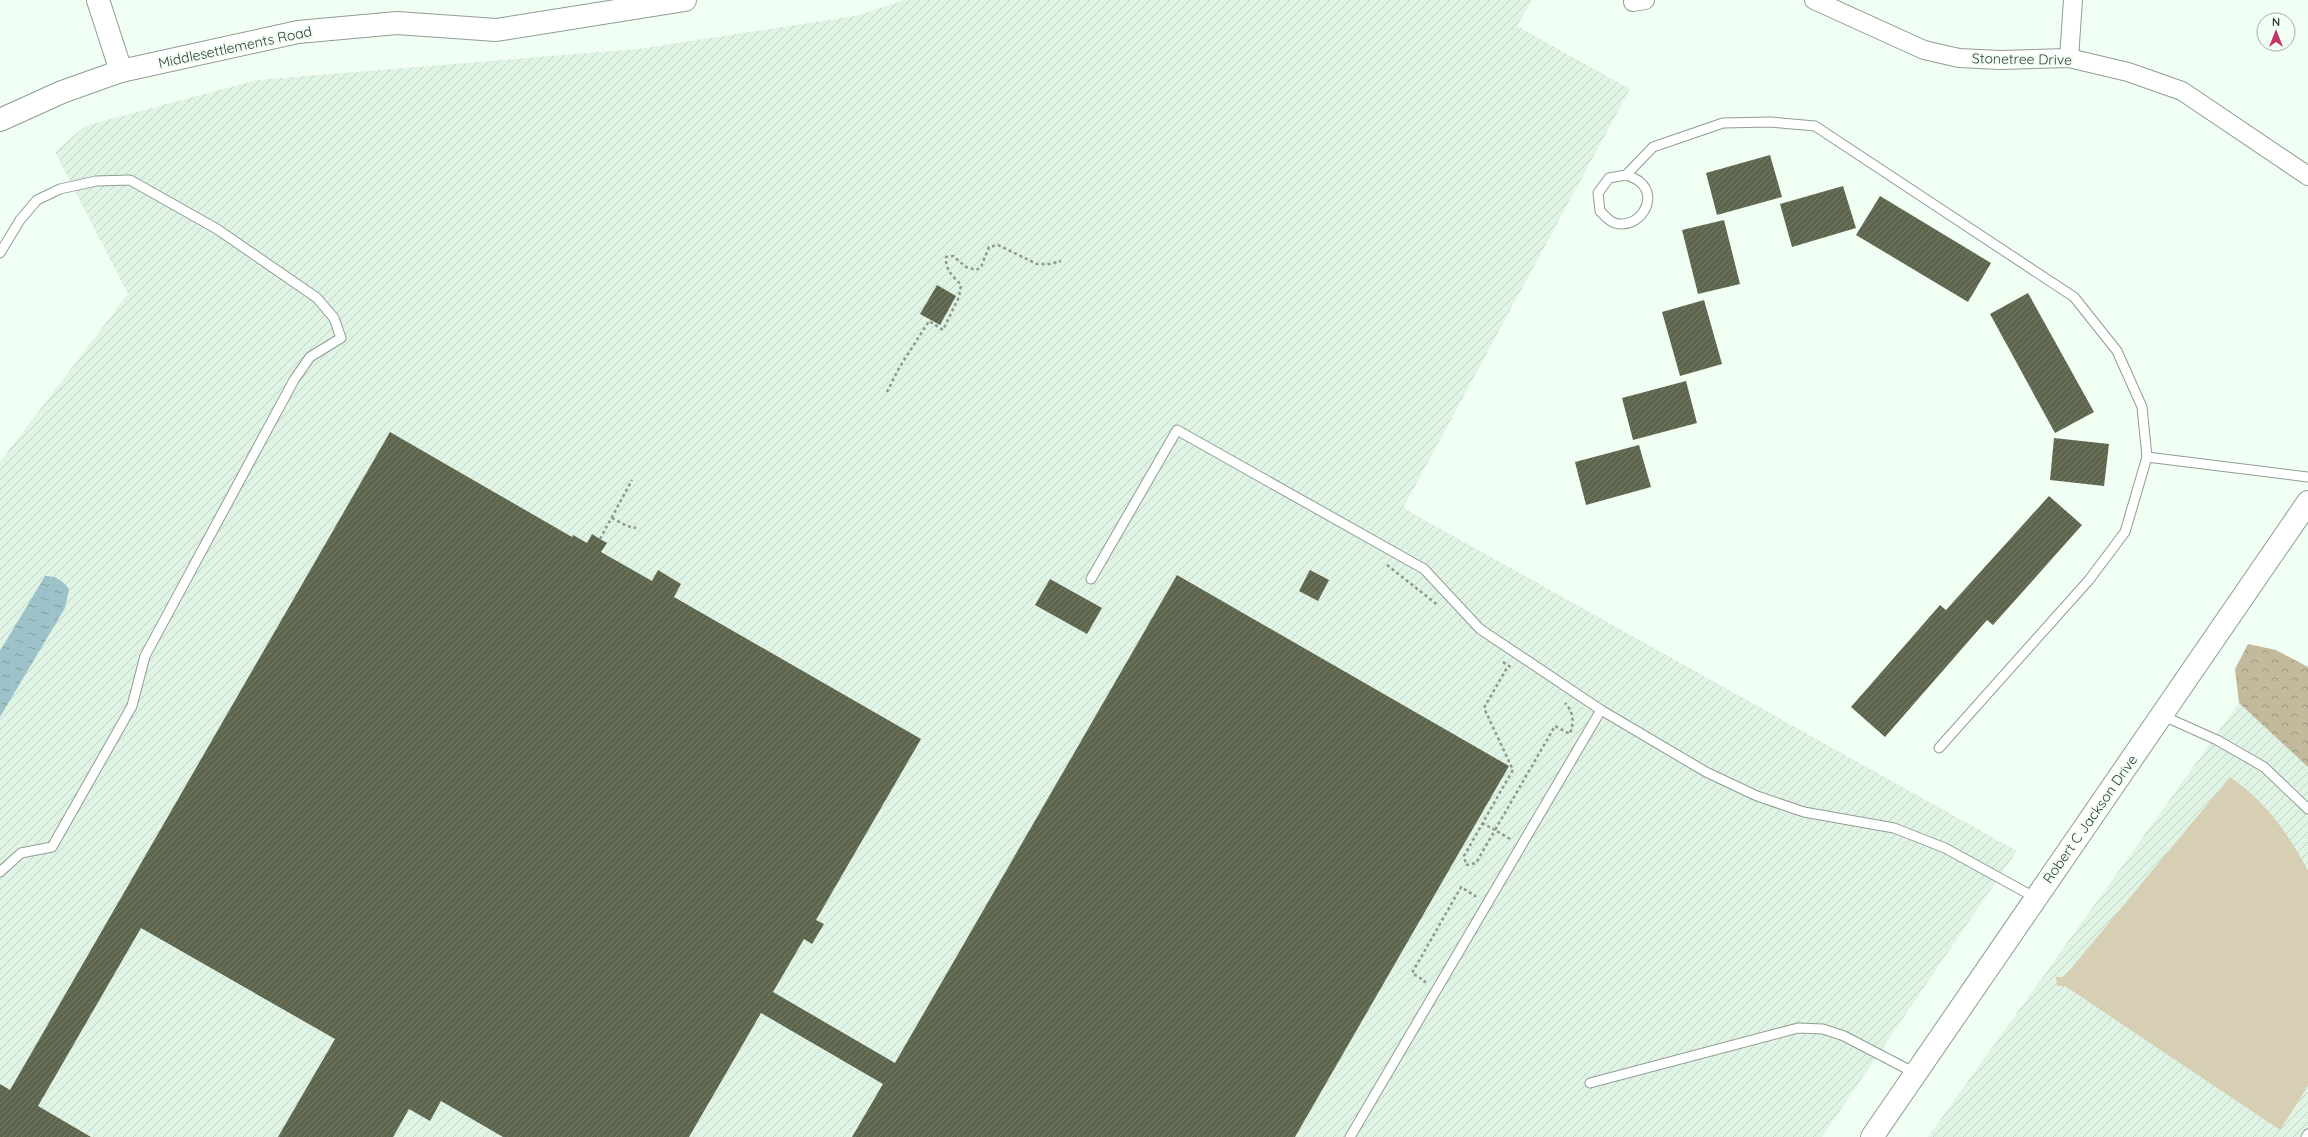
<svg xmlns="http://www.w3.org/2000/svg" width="2308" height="1137" viewBox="0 0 2308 1137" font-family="Quicksand,sans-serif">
  <defs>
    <pattern id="industrial-furrows" width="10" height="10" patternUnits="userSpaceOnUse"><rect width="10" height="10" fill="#dff4e4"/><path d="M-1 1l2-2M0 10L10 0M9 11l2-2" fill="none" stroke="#c0d2c4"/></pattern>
    <pattern id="forest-crowns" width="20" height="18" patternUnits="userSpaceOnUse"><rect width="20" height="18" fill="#c3ba9d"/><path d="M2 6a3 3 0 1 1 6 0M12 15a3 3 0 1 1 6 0" fill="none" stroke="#9f9881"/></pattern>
    <pattern id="water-ripples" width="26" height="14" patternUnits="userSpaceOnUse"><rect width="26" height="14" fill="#9dc2c9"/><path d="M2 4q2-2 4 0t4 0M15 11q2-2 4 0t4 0" fill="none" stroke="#819fa4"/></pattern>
    <pattern id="building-hatch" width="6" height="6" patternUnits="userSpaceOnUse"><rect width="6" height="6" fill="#5d654c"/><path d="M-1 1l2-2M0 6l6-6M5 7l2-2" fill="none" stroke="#767d6a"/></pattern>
  </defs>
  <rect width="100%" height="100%" fill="#f0fef3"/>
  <g fill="url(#industrial-furrows)">
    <path d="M905,0H1532L1517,26L1630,89L1403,508L2017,851L1822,1137H0V462L128,294L55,152L85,126L257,80L638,49L855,16Z"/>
    <path d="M2239,703L2308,767V1137H1928Z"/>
  </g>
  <path fill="#d7cfb4" d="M2230,777C2265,801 2289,834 2308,871V1086L2280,1130L2065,986H2057L2056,977H2064Z"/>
  <path fill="url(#forest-crowns)" d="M2248,644L2276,650L2308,667V767L2239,703L2235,669Z"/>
  <path fill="url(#water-ripples)" d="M45,576C56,576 62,580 69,589L65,608L0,717V651Z"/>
  <g fill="url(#building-hatch)">
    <path d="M1770,155L1782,197L1717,215L1706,173Z"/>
    <path d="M1843,186L1856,228L1792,247L1780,204Z"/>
    <path d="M1880,196L1991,263L1968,302L1856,235Z"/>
    <path d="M1724,220L1740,284L1698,294L1682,230Z"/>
    <path d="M937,285L956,296L940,325L920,314Z"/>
    <path d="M2028,293L2094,412L2055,433L1990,314Z"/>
    <path d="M1704,300L1722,364L1680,376L1662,312Z"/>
    <path d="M1686,381L1697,423L1633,440L1622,398Z"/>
    <path d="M390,432L572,537L573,535L587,543L592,534L600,539L607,543L601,552L652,581L658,570L681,584L674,597L921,739L816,920L824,924L812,944L804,939L773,992L895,1063L1177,575L1509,766L1295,1137H852L883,1084L761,1013L689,1137H503L441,1101L430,1121L409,1109L393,1137H278L335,1039L141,928L38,1106L91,1137H0V1084L10,1090Z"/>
    <path d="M2054,438L2109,444L2104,486L2050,480Z"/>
    <path d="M1639,445L1651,487L1586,505L1575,462Z"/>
    <path d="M2049,496L2082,525L1993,625L1987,620L1885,737L1851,707L1940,605L1946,610Z"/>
    <path d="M1310,570L1329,580L1318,601L1299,591Z"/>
    <path d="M1050,579L1102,608L1087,634L1035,605Z"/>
  </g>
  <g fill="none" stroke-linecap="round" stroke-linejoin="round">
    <g stroke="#909d92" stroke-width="11">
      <g id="service">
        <path d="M1626,175C1631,177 1637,179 1640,182C1660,199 1638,230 1615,223C1610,222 1604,215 1600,211L1598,193L1609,178L1626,175L1653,147L1723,123L1770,122L1815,126L2074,297L2117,351L2142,407L2147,457L2125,532L2089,580L1939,748"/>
        <path d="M0,253L20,220L37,200L60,189L96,181L130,180L217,229L317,298L334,318L341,338L310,357L294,380L145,656L132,706L52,847L21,853L0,872"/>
        <path d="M2147,457L2308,477"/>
        <path d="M1091,579L1177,430L1424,569L1480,629L1601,710L1706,772L1757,796L1804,812L1894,828L1945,848L2036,898"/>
        <path d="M2161,715L2217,740L2264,767L2308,809"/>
        <path d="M1590,1083L1798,1028L1823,1029L1844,1036L1915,1073"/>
        <path d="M1350,1137L1601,710"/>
        <path d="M2306,1137L2308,1134"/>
      </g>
    </g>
    <g stroke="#909d92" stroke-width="20">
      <g id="minor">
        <path d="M1814,0L1924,50L1959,58L2000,60L2069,58L2128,72L2182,91L2308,176"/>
        <path d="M1633,2L1645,0"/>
        <path d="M2069,58L2073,0"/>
      </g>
    </g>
    <g stroke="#909d92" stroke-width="24">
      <g id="tertiary">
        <path d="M98,0L121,71"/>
        <path d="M0,120L62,92L121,71L298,32L397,23L496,30L685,0"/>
      </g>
    </g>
    <g stroke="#909d92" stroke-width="24">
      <path id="secondary" d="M1872,1137L2308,502"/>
    </g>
    <g stroke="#8e9790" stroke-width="2.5" stroke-dasharray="3 3" stroke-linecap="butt">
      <path d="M887,392L899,368L929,321L943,330L959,297L961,285C953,276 945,270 946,257L953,256L966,267L976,270L981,267L989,247L998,245L1037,264H1050L1061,261"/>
      <path d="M612,518L627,526L636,528"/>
      <path d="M600,539L632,480"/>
      <path d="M1387,565L1439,606"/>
      <path d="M1503,662L1512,668"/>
      <path d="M1482,823L1495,830L1476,863L1466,865L1464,856C1480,828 1496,799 1513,770L1484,708L1508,666"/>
      <path d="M1510,839L1495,830L1555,726L1570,734C1574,721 1574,713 1565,703"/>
      <path d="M1424,983L1425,981L1412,973L1461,887L1475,896L1476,895"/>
    </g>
    <use href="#service" stroke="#fff" stroke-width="9"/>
    <use href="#minor" stroke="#fff" stroke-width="18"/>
    <use href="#tertiary" stroke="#fff" stroke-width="22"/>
    <use href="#secondary" stroke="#fff" stroke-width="22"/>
  </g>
  <g text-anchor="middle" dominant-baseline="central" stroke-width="4" stroke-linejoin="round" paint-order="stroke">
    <g font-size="14" fill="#353a36" stroke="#f0fef3">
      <text transform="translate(235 47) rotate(-12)">Middlesettlements Road</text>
      <text transform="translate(2022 59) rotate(1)">Stonetree Drive</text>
      <text transform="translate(2090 819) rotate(-55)">Robert C Jackson Drive</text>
    </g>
  </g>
  <g transform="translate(2276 32)"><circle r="19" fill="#f0fef3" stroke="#a5b0a7"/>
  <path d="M0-3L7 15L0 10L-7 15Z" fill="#c13568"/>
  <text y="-6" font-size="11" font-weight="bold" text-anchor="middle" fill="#353a36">N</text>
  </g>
</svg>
